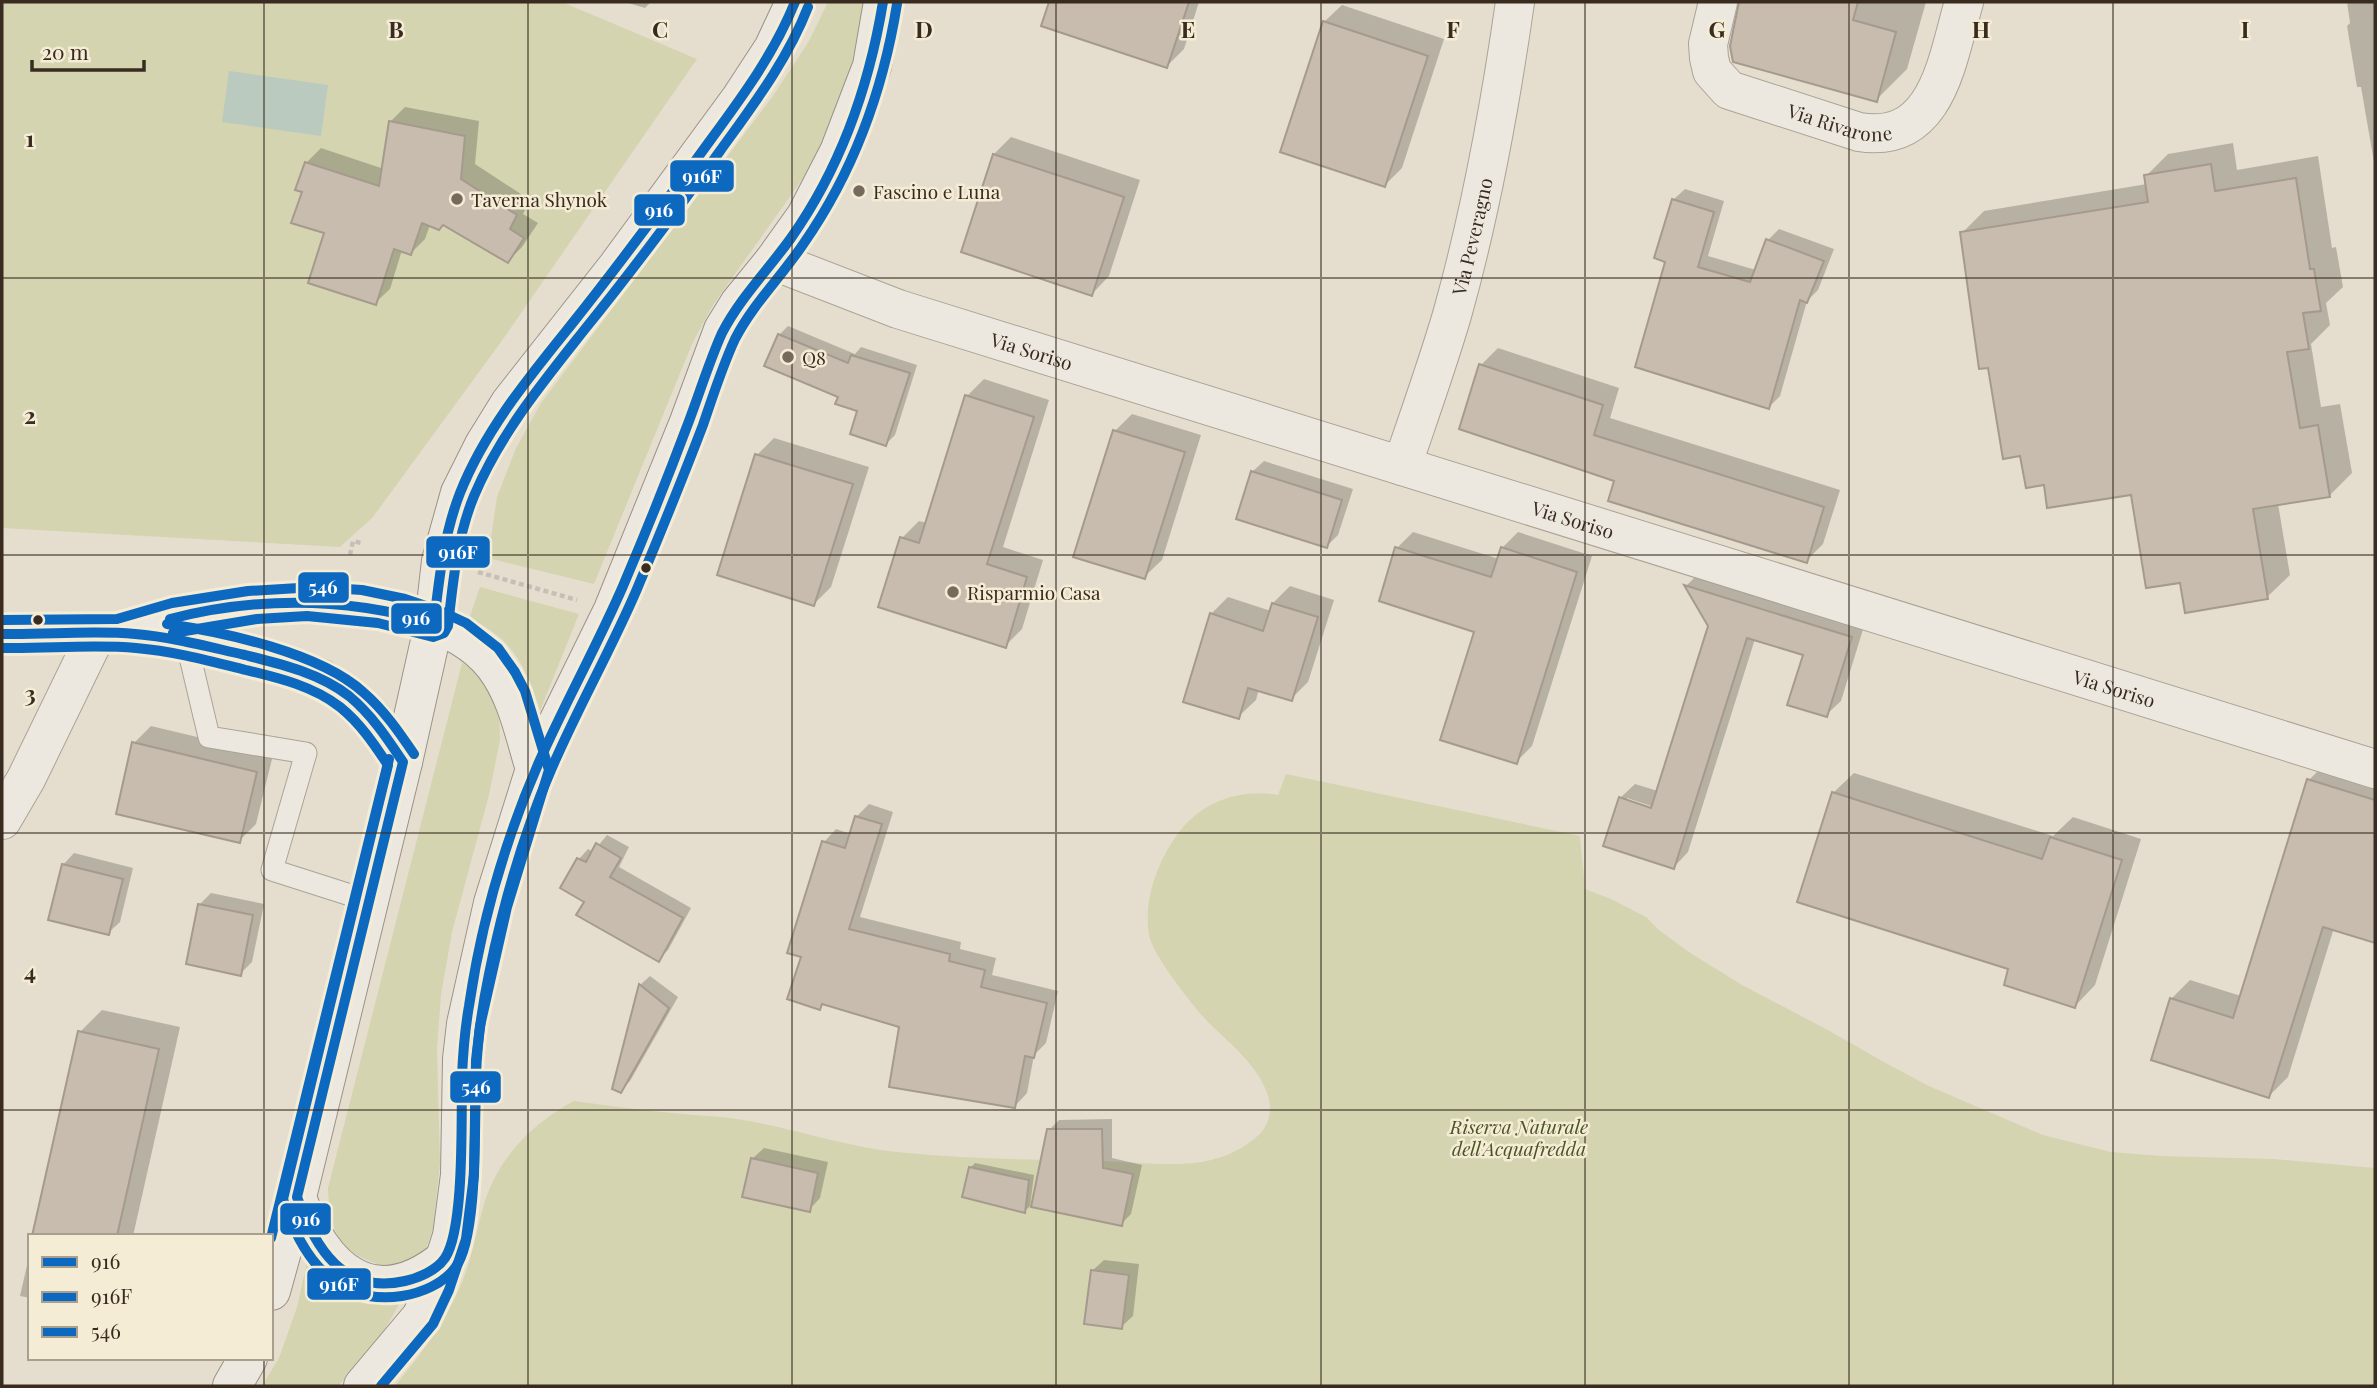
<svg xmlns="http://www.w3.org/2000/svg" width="2377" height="1388" viewBox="0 0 2377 1388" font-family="'Playfair Display',serif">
  <rect width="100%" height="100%" fill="#e5dece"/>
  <g fill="#d4d4b1">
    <path d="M2,2H562L697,59L501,342L373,517L340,547L2,528Z"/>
    <path d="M828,2H867L862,42L816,160L713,305L692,344L594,584L488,558L497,497L516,448L541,403L773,96L809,41Z"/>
    <path d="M480,587L579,614L540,711C525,666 514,638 469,619Z"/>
    <path d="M462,663L480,671L499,712L500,740L489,795L452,932L441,995L437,1049L440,1163L433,1229L424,1255L395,1269C344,1256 330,1240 328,1188Z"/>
    <path d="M1286,774L1580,836L1585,889L1611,899L1646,917L1659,930L1689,952L1742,985L1826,1029L1891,1066L1929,1086L2043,1135L2111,1152L2161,1156L2274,1159L2375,1168V1386H395C422,1353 449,1317 464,1277C473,1254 477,1228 484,1204C498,1158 532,1123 574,1101C611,1106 647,1111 684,1114C702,1116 720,1116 737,1119C790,1127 845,1147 897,1152C965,1159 1034,1160 1102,1161C1132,1162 1165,1166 1195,1163C1217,1160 1237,1153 1254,1139C1271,1126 1274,1107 1265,1088C1254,1062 1228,1042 1208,1022C1193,1006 1153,956 1149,935C1143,900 1158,859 1180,831C1203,801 1241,788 1278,795Z"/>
    <path d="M309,1253L401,1301L376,1345L338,1386H262L279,1358L297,1307Z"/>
  </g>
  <path fill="#bacabf" d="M229,71L328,85L321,136L222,122Z"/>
  <g fill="#0003" fill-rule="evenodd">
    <path d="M625,2H651L645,8Z"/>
    <path d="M1051,2H1199L1184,49L1167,66L1043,25Z"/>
    <path d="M1741,2H1926L1907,69L1876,100L1741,7Z"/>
    <path d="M2347,2H2375V168L2361,87H2357L2347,26L2350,23Z"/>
    <path d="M1342,5L1444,39L1402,168L1385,185L1324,22Z"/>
    <path d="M405,107L479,121L475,164L530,200L523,214L538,223L522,247L508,261L444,223L430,225L425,239L411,253L402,250L390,289L375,303L326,232L304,191L306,163L321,148L384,169L390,122Z"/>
    <path d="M1011,137L1140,180L1109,276L1092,294L994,154Z"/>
    <path d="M2233,143L2237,170L2318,156L2332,248L2336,247L2343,287L2326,303L2330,325L2311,344L2321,407L2340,404L2352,473L2329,496L2278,504L2290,575L2267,597L2182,581L2133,493L2045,483L2021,454L1990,365L1962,233L1984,211L2147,184L2146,176L2168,154Z"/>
    <path d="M1685,189L1724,201L1708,256L1756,270L1768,240L1779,229L1834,249L1818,290L1807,301L1780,396L1769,407L1668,260L1673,200Z"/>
    <path d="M788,326L855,354L861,347L917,365L895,435L886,444L860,409L840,396L779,335Z"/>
    <path d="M1498,348L1619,388L1610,418L1840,490L1823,544L1806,561L1617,480L1481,365Z"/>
    <path d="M984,379L1049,400L1003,547L1043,560L1022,629L1005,646L902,538L919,521L927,523L967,396Z"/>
    <path d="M1132,414L1201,435L1162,560L1144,577L1115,431Z"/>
    <path d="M774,438L869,467L831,587L814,604L757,455Z"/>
    <path d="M1264,461L1353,489L1338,535L1327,546L1252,472Z"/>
    <path d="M1413,532L1499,559L1502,548L1518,532L1592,556L1532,746L1516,762L1476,631L1397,548Z"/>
    <path d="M1700,572L1865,623L1841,701L1826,715L1805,654L1755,639L1688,852L1674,867L1620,798L1635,784L1658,791L1710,626L1686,586ZM1627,798L1660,809L1659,812L1627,802Z"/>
    <path d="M1290,586L1334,600L1308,682L1291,699L1259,689L1256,700L1238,717L1211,614L1228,597L1271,611L1273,603Z"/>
    <path d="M151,726L273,755L256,824L239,841L134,743Z"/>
    <path d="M2328,761L2375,776V941L2334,928L2288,1077L2269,1096L2171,999L2190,980L2241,996L2309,780Z"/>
    <path d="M1854,773L2053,836L2073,817L2141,839L2095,985L2075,1006L2010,967L1833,793Z"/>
    <path d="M869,804L893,812L860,917L961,942L960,949L996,958L992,975L1058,991L1046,1043L1034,1055L1027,1093L1015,1106L901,1026L824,1003L819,1008L803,956L824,842L836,829L851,834L857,816Z"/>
    <path d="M607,835L629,847L619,867L691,908L668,950L658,960L586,901L579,859L588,849L593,852Z"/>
    <path d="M74,853L133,868L120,922L108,933L63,865Z"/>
    <path d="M211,893L264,904L252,962L240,974L199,905Z"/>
    <path d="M650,976L678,997L630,1081L620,1091L640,985Z"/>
    <path d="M102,1010L180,1027L133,1236H34L80,1032Z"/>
    <path d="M1112,1119V1158L1142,1165L1131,1214L1121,1224L1049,1130L1059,1120Z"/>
    <path d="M764,1148L828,1162L820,1198L809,1210L752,1159Z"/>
    <path d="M975,1163L1034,1175L1030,1206L1025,1211L970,1168Z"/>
    <path d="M30,1252V1298L20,1296Z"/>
    <path d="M1104,1260L1139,1264L1133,1316L1121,1327L1092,1271Z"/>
  </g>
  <g fill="#c8bcaf" stroke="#a59a8d" stroke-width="2">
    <path d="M1049,2H1189L1167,68L1041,26Z"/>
    <path d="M1739,2H1858L1853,20L1896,32L1877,102L1733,62L1730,46Z"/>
    <path d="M1323,21L1428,56L1385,187L1280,152Z"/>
    <path d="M389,121L465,136L461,179L517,215L510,229L524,238L508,263L443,225L439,230L422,223L411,255L394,249L376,305L308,283L324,233L291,223L302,192L295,190L305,162L379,186Z"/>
    <path d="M993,154L1124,197L1092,296L961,252Z"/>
    <path d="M2211,164L2215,191L2296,178L2310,269H2314L2321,311L2303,313L2309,349L2287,352L2300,428L2318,425L2330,497L2253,509L2268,599L2185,613L2180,583L2146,588L2131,495L2047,508L2044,485L2026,488L2020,456L2003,459L1988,368L1979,369L1960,232L2148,202L2144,175Z"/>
    <path d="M1672,199L1714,212L1698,267L1750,282L1766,239L1824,261L1807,303L1800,300L1769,409L1635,367L1665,262L1654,258Z"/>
    <path d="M778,334L848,363L851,355L910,373L886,446L850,434L857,411L835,404L838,397L764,366Z"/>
    <path d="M1479,364L1603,405L1594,435L1824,507L1807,563L1608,501L1614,481L1459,429Z"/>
    <path d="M965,395L1034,417L987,564L1027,577L1006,648L878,607L900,537L919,543Z"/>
    <path d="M1113,430L1185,452L1145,579L1073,557Z"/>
    <path d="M755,454L853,484L814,606L717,575Z"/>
    <path d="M1251,471L1342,500L1327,548L1236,519Z"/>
    <path d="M1395,547L1491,577L1501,547L1577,572L1517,764L1440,740L1474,632L1379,601Z"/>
    <path d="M1684,585L1852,637L1827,717L1787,705L1803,655L1747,638L1674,869L1603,846L1619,797L1651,808L1708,626Z"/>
    <path d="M1272,603L1318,617L1292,701L1248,688L1239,719L1183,702L1210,613L1263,631Z"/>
    <path d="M132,742L257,772L240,843L116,814Z"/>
    <path d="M2307,779L2375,800V943L2323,927L2269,1098L2151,1060L2170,998L2233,1018Z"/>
    <path d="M1832,792L2042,859L2050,837L2122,860L2075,1008L2004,985L2008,969L1797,902Z"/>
    <path d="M855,816L882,824L849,929L950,954L949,961L985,970L981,987L1047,1003L1034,1058L1025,1056L1015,1108L889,1087L899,1027L822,1004L820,1010L787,999L801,957L787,953L822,841L845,848Z"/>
    <path d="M596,843L621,858L610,877L683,918L659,962L576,915L584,902L560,888L577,858L586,862Z"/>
    <path d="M62,864L123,879L109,935L48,920Z"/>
    <path d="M198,904L253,915L241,976L186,964Z"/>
    <path d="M639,984L669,1008L621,1093L612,1089Z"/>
    <path d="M78,1031L159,1049L117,1236H32Z"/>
    <path d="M1047,1129H1102L1103,1168L1133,1174L1122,1226L1031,1207Z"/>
    <path d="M751,1158L818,1173L810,1212L742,1197Z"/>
    <path d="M969,1167L1029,1180L1025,1213L962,1197Z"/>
    <path d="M1091,1270L1129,1275L1122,1329L1084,1324Z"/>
  </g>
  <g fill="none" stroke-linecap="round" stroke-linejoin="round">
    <g stroke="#aaa397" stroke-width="23">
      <path id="service" d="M186,640L209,737L306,753L272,870L369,901"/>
    </g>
    <g stroke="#aaa397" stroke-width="40">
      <g id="minor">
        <path id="s1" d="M1718,2L1708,44L1709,58L1712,71L1729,90L1859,132C1938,145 1947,59 1964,2"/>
        <path id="s2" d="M774,261L898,309L2375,769"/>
        <path id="s3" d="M1402,466C1419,416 1437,366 1452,315C1481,212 1500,107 1515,2"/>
        <path d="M2,820L26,779L97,633"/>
      </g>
    </g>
    <g stroke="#9a9286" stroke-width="40">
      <g id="secondary">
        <path d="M119,633C216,606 320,586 418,618C447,627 475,641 494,665C517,695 524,734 535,769"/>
        <path d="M2,634L119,633L186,640L288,666L322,679L356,703L373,719L403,762"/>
        <path d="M297,1197C321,1271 375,1317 446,1258"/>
        <path d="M271,1291L297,1197L403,762L434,623L441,561L460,493L484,445L510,403L617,267L741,98L773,49L795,2"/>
        <path d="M232,1386L248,1358"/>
        <path d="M363,1386L421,1317L436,1286L452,1236L460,1175L462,1059L466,1024L493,903L535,769L613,610L689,422L723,330L739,304L774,261L806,216L839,152L872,66L883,2"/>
      </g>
    </g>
    <g stroke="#c6bfb6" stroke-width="4.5" stroke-dasharray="5 3.5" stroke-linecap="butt">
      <path d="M350,555L353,541L361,543"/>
      <path d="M478,572L577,600"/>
    </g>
    <use href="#service" stroke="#ede8df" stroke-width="21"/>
    <use href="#minor" stroke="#ede8df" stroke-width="38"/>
    <use href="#secondary" stroke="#ede8df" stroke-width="38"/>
    <g stroke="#f5ecd5" stroke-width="16">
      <g id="bus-1">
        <path d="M170,619C259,596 346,597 434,623C439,579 444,534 460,493C485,430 529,377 571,325C619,265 664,204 709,142C742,97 774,54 795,2"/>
        <path d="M2,634C46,635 91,630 135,634C173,637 209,647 245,655C281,664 319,673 349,696C371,714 387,738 403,762L297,1197C315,1248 343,1295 405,1281C419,1278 437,1270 445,1258C465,1228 461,1115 462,1076C463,1053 465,1029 469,1006C481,924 506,838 539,762C565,703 597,646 623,586C646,532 668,477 689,421C700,392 709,362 722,333C740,298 768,270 791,238C841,167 869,87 883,2"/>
      </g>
    </g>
    <g stroke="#f5ecd5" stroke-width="16">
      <g id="bus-2">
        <path d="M173,633L257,619L307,616L378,623L433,637L444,633L448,626C453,582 457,537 474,496C500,434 543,382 585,329C632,271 676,212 720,151C753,105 787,61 808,7"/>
        <path d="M2,648C46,649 91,644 136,648C173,651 210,661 246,670C279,678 313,686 340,707C360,723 374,744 388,765L283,1199C301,1257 336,1306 402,1296C421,1293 443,1284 455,1268C479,1237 474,1118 476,1076C477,1042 482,1008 489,974C503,905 523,835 551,770C577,709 611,650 637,589C660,534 682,480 703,425C713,396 722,367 735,339C753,304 782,276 804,243C854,171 883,91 897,4"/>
      </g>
    </g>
    <g stroke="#f5ecd5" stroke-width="16">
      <g id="bus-3">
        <path d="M2,620L117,619L172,603L248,591L315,587L362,590L405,599L438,610L466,623L498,648L515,672L525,691L549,770L507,907L480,1026L476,1060L474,1175L466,1239L449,1290L433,1324L381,1386"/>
        <path d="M167,624C224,632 320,653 363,692C384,710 399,732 414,754"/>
        <path d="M271,1238L389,759"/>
      </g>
    </g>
    <use href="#bus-1" stroke="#0c69bf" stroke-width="10"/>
    <use href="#bus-2" stroke="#0c69bf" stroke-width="10"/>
    <use href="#bus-3" stroke="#0c69bf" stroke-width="10"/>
  </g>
  <path fill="none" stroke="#392b1f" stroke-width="2" stroke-opacity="0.55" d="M264,2V1236M528,2V1386M792,2V1386M1056,2V1386M1321,2V1386M1585,2V1386M1849,2V1386M2113,2V1386M2,278H2375M2,555H2375M2,833H2375M2,1110H2375M264,1358V1386"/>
  <g fill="#756a5c" stroke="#f5ecd5" stroke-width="2.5">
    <circle cx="859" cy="191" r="7"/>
    <circle cx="457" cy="199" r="7"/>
    <circle cx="788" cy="357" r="7"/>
    <circle cx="953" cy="592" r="7"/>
  </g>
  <g fill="#392b1f" stroke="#f5ecd5" stroke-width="2.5">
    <circle cx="646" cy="568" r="6"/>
    <circle cx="38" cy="620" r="6"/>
  </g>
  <g text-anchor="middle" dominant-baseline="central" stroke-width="5" stroke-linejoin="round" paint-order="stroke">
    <g font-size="19" fill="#392b1f" stroke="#f5ecd5">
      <text stroke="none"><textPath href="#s1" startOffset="212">Via Rivarone</textPath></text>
      <text stroke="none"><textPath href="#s3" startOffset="240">Via Peveragno</textPath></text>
      <text stroke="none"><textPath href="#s2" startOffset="273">Via Soriso</textPath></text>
      <text stroke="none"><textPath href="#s2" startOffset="840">Via Soriso</textPath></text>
      <text stroke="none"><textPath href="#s2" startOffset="1407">Via Soriso</textPath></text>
    </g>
    <g font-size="19" fill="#392b1f" stroke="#f5ecd5" text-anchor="start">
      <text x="873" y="191">Fascino e Luna</text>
      <text x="471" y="199">Taverna Shynok</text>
      <text x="802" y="357">Q8</text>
      <text x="967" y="592">Risparmio Casa</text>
    </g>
    <g font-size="19" font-style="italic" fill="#4a5526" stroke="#f5ecd5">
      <text x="1519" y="1126">Riserva Naturale<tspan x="1519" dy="22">dell'Acquafredda</tspan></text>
    </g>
  </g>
  <g font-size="23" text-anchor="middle" font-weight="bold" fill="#392b1f" stroke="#f5ecd5" stroke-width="5" stroke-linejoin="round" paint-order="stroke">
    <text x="396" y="38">B</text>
    <text x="660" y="38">C</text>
    <text x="924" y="38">D</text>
    <text x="1188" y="38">E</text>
    <text x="1453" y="38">F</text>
    <text x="1717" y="38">G</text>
    <text x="1981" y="38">H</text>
    <text x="2245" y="38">I</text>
    <text x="30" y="147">1</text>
    <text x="30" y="424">2</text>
    <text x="30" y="702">3</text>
    <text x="30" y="980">4</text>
  </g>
  <g stroke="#f5ecd5" stroke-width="2.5">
    <rect x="669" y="159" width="66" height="34" rx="7" fill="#0c69bf"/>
    <rect x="633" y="193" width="53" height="34" rx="7" fill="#0c69bf"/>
    <rect x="425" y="535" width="66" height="34" rx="7" fill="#0c69bf"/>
    <rect x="297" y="571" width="53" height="33" rx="7" fill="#0c69bf"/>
    <rect x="390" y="602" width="53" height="33" rx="7" fill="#0c69bf"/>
    <rect x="449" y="1070" width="53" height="34" rx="7" fill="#0c69bf"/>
    <rect x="279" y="1202" width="53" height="34" rx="7" fill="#0c69bf"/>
    <rect x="306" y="1267" width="66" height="34" rx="7" fill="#0c69bf"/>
  </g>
  <g font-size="19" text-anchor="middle" font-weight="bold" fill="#fff">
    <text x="702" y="183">916F</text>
    <text x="659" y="217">916</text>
    <text x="458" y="559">916F</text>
    <text x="323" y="594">546</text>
    <text x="416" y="625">916</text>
    <text x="476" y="1094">546</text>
    <text x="306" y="1226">916</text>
    <text x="339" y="1291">916F</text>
  </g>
  <rect width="2377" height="1388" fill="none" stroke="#392b1f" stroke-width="7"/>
  <rect x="28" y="1234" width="245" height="126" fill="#f5ecd5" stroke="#aa9f8c" stroke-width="2"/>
  <rect x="42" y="1257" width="35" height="10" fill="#0c69bf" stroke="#aa9f8c" stroke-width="2"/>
  <text x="91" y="1269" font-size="21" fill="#392b1f">916</text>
  <rect x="42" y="1292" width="35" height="10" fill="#0c69bf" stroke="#aa9f8c" stroke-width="2"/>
  <text x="91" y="1304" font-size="21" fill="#392b1f">916F</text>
  <rect x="42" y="1327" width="35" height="10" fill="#0c69bf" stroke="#aa9f8c" stroke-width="2"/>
  <text x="91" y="1339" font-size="21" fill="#392b1f">546</text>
  <path d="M32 60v10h112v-10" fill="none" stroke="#392b1f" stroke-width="3.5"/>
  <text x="42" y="60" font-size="21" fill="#392b1f" stroke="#f5ecd5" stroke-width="5" paint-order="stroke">20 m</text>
</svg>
